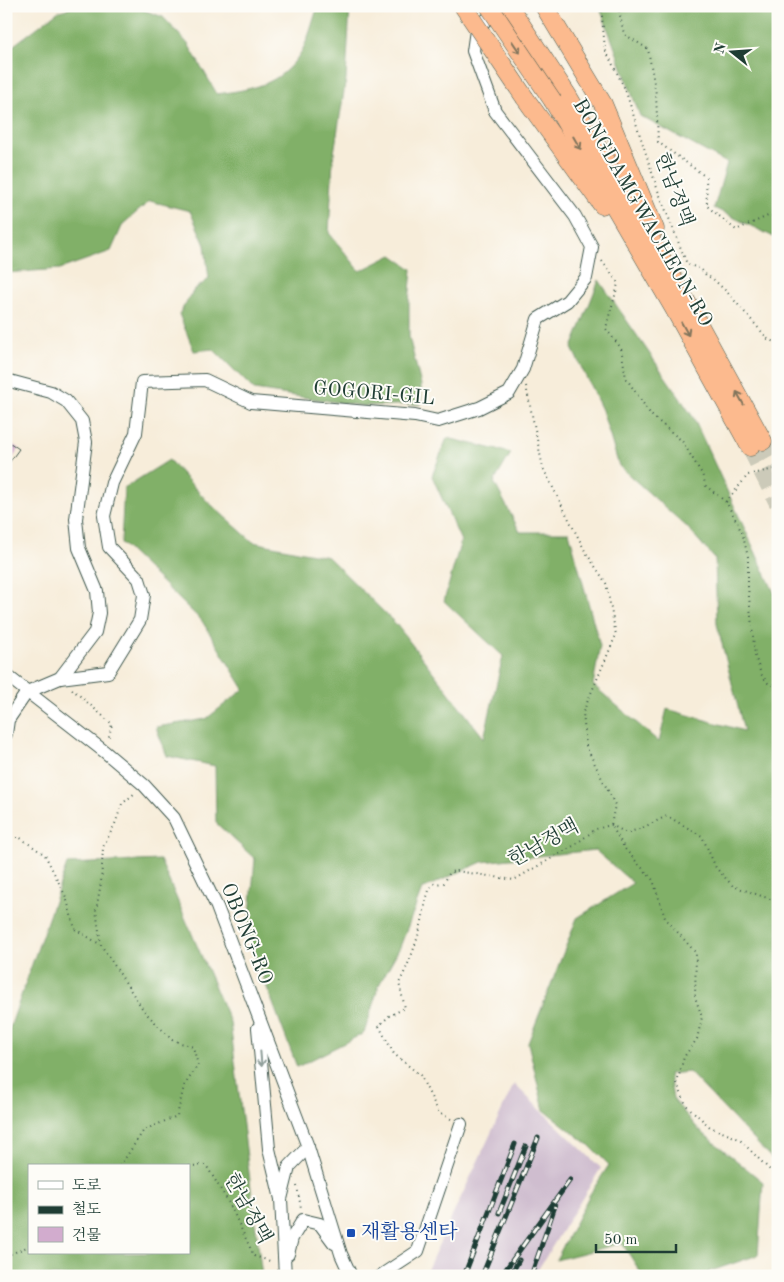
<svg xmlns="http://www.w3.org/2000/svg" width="784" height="1282" viewBox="0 0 784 1282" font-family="'Old Standard TT','Noto Serif KR',serif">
  <rect width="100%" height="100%" fill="#fdfcf7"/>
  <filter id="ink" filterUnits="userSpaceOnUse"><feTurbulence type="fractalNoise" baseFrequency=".02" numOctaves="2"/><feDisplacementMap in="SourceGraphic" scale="10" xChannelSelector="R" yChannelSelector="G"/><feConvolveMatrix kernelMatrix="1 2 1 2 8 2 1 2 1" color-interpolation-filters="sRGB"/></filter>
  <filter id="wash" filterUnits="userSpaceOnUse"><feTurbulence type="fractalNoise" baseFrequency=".0096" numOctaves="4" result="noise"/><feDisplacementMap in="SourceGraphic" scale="20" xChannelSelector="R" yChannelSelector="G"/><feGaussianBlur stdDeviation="1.12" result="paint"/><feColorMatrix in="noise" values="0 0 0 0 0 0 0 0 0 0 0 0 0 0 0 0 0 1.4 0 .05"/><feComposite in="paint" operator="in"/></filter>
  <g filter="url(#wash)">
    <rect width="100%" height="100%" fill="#f7edda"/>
    <path fill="#cfbdcf" d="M514,1084L601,1168L534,1276H424Z"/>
    <g fill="#81b068" stroke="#50764e" fill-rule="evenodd">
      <path d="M78,6H132L163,17L188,44L217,94C252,89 279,86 300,54C308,42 313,20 318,6H350L346,79L333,159L329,233L360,271L392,255L412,269L409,302V337L421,385V404L363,406L254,390L213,349L194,351L179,314L194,290L209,279L205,245L190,211L150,201L123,224L111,251L60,269L6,273V51L59,11Z"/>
      <path d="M601,6H778V239L714,208L727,163L640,116L600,8Z"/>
      <path d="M599,280L693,417L778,601V1165L689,1072L669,1074L673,1099L699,1130L763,1182L758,1255L708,1272L709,1276H643L622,1243L556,1260L590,1194L609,1165L588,1144L544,1110L528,1043L577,918L633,883L595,850L482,862L422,889L400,947L379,985L364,1033L297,1067L248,937L255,859L216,823L215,766L167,756L156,727L206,719L244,689L202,621L121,543L124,488L169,460L207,501L253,542L328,557L396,624L484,738L503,656L444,601L461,541L432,476L447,438L511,453L494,482L520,532H569L600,646L593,685L659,742L667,709L744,731L717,624L715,559L687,527L619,466L602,410L572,348Z"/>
      <path d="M160,860L230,1022L262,1276H6V1039L67,864ZM29,1166H189V1253H29Z"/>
    </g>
    <g id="blocks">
      <path fill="#d2acce" d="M6,440L19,449L6,467Z"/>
    </g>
  </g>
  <g filter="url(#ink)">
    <use href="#blocks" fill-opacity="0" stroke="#3f574d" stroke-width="1"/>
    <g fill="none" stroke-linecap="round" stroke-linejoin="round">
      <g stroke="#cccab9" stroke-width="18" stroke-dasharray="18 9" stroke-linecap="butt">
        <path d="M763,441L778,469"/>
        <path d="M750,447L778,503"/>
      </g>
      <g stroke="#3f574d" stroke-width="14">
        <g id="minor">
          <path d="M6,380L51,392L66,401L82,421L86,442L76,519L79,548L97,591L99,613L95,632L60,678L27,692L8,720L6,734"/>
          <path d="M6,675L105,752L144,785L174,818L217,907L308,1147L341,1254L351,1276"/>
          <path d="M60,678L108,672L140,620L144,595L139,579L109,547L104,516L112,483L136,433L142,382L205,380L251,402L415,416L438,421L479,408L509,393L523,369L538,319L567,301L586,278L592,247L575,216L495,111L473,51L476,30L498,8"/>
          <path d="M258,1028L269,1149L281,1199"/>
          <path d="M288,1254L292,1238L303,1220L320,1224L334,1243"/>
          <path d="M285,1276L281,1199L289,1167L308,1147"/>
          <path d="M380,1276L418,1251L461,1124"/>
        </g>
      </g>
      <g stroke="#3f574d" stroke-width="19">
        <g id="highway">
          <path d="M509,6L568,96L685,299L763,441"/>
          <path d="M544,6L603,104L655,229"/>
          <path d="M525,98L602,205"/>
          <path d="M553,101L673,307L750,447"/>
        </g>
      </g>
      <g stroke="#3f574d" stroke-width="2" stroke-dasharray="1 4" stroke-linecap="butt">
        <path d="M601,6L605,49L625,89L657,188L687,264L701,269L706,275L713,279L727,292L768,339L778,344"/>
        <path d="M618,6L624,34L648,49L656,94L658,142L706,177L707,206L736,230L768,216H778"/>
        <path d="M602,261L618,283C615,299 609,313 606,329L621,348L626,378L651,415L682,441L702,474L706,486L726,502L737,522L743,536L748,557V587L755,656L761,674L768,683L776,686L778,692"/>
        <path d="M526,386L543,468L585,551L606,583L616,635L583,712L586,746L615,805L611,825L625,849L653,880L665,918L696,953L695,997L702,1017L697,1039L684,1057L677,1083L686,1105L710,1127L739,1139L778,1178"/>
        <path d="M726,502L748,475L778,468"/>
        <path d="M72,689L112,724L108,740"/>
        <path d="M6,837H19L45,855L66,897L75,929L101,945"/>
        <path d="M451,1119L439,1113L420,1075L394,1054L379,1026L389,1016L405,1008L399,983C408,966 416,945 421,925C425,910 425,897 432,884L444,883L450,872L457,871L514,880L573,846L596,829L611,825L627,833L642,828L667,816L702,836L716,868L733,886L776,901L778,904"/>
        <path d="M120,1166L144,1130L177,1116L184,1086L198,1065L193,1047L172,1040L144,1011L101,945L96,910L101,883L103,847L115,824L122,804L135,793"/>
        <path d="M189,1166L206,1165L229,1203L254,1256L273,1262"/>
        <path d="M297,1186L301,1208"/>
        <path d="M6,1256L29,1246"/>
      </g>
      <use href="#minor" stroke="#fff" stroke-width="12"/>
      <use href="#highway" stroke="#fcba8e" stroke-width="18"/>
      <g stroke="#1f3d34" stroke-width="5">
        <g id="rail">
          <path d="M499,1213L526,1146"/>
          <path d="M464,1276L515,1144"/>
          <path d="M482,1276L538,1138"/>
          <path d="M501,1276L570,1180"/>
          <path d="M510,1276L519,1260"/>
          <path d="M531,1276L555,1206"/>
        </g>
      </g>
      <use href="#rail" stroke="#fdfcf7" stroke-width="3" stroke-dasharray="9" stroke-linecap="butt"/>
      <g stroke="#3f574d" stroke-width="19" stroke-linecap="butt">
        <g id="highway-bridge">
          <path d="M463,6L525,98"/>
          <path d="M489,6L553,101"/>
        </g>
      </g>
      <use href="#highway-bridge" stroke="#fcba8e" stroke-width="18"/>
    </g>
    <defs><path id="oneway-shaft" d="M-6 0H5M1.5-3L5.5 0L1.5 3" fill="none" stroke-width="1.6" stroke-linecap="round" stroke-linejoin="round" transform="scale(1.25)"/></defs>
    <g stroke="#82755c">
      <use href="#oneway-shaft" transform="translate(516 47) rotate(56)"/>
      <use href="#oneway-shaft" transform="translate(577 143) rotate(60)"/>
      <use href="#oneway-shaft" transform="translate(685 329) rotate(61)"/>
      <use href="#oneway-shaft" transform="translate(740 398) rotate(-119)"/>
    </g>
    <use stroke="#8f9e9a" href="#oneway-shaft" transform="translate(261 1059) rotate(85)"/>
  </g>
  <rect fill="#1a4fb4" stroke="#fdfcf7" stroke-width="2" x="346" y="1228" width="10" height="10" rx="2.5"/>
  <g text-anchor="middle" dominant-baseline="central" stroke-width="4" stroke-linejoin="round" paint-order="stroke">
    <g font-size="20" fill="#1f3d34" stroke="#fdfcf7">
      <text transform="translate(673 190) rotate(70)">한남정맥</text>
      <text transform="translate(642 213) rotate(60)">BONGDAMGWACHEON-RO</text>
      <text transform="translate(374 394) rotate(5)">GOGORI-GIL</text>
      <text transform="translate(544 844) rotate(-29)">한남정맥</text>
      <text transform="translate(246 934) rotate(68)">OBONG-RO</text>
      <text transform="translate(247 1209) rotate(61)">한남정맥</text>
    </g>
    <g font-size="20" fill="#164399" stroke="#fdfcf7" text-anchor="start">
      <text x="361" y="1233">재활용센타</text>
    </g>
  </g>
  <rect width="784" height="1282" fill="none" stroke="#fdfcf7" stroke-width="25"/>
  <rect x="28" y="1164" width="162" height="90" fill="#fdfcf7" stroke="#a4b0a9"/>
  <rect x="38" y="1181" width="25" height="8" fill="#ffffff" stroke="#a4b0a9"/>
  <text x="72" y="1190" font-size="15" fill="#1f3d34">도로</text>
  <rect x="38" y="1206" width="25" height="8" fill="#1f3d34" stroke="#a4b0a9"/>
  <text x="72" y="1214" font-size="15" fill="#1f3d34">철도</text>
  <rect x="38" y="1227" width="25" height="15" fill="#d2acce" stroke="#a4b0a9"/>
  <text x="72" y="1240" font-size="15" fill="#1f3d34">건물</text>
  <g transform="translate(732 52) rotate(287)" stroke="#fdfcf7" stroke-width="4" paint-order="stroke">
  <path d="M0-4L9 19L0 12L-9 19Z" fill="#1f3d34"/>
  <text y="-8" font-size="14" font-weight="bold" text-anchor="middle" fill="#1f3d34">N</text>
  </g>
  <path d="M596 1244v8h80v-8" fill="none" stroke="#1f3d34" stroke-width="2.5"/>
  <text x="604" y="1244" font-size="15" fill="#1f3d34" stroke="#fdfcf7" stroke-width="4" paint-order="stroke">50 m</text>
</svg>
